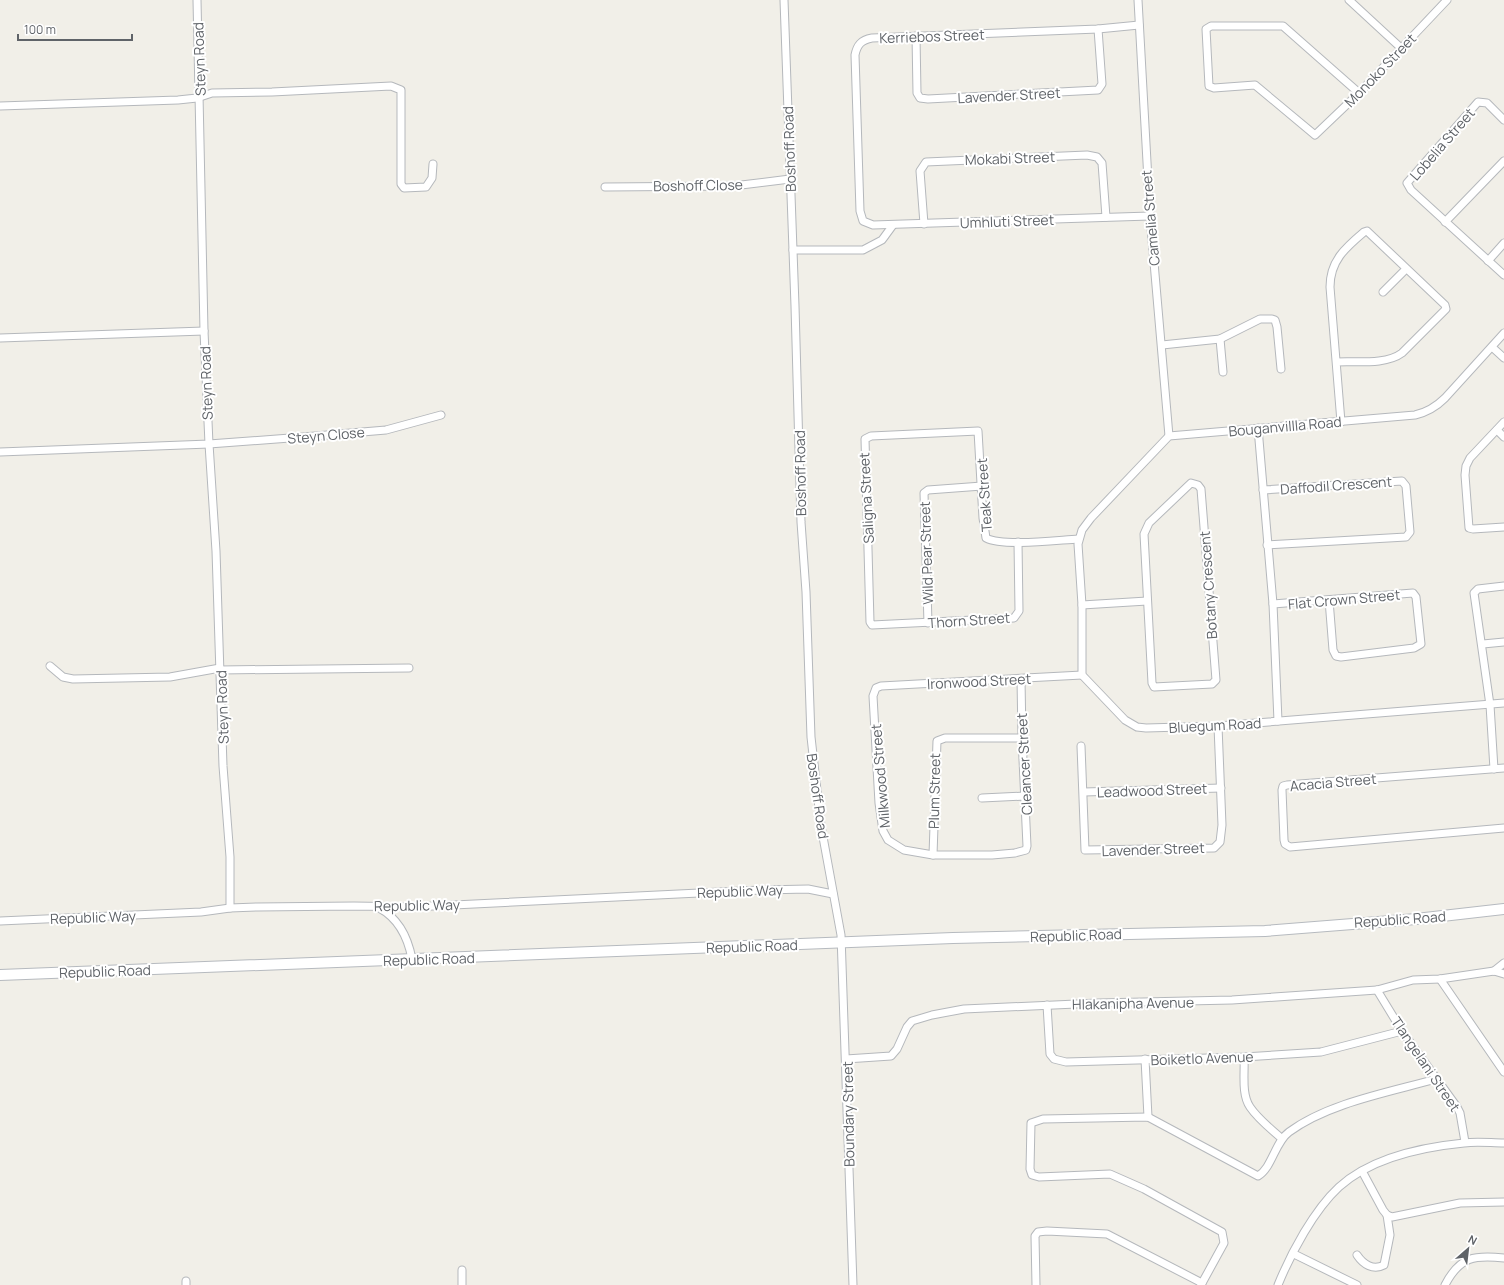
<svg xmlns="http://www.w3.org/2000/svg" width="1504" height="1285" viewBox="0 0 1504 1285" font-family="Manrope,sans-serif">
  <rect width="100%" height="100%" fill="#f1efe8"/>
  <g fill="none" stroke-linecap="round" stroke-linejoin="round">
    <g stroke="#b5b8bc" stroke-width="9">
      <g id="street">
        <path d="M197,0L204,331L209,444L216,551L223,766L230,857V908"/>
        <path d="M784,0L795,306L801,522L806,592L811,737L821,826L841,935L853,1285"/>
        <path d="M1138,0L1150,216L1169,436"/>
        <path d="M1349,0L1401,48"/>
        <path d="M1139,25L1098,29L872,38C861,40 857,45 855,55L860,211L863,221L873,225L1150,216"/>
        <path d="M916,36L917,93L920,98L928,99L1098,90L1102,84L1098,29"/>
        <path d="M1359,93L1283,26H1211L1206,29L1209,86L1214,88L1255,85L1315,135L1359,93L1447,0"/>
        <path d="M0,106L178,100L197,98L212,93L272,92L391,86L401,90V184L404,188L426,187L432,178L433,164"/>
        <path d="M1504,120L1487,103L1478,102L1407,183L1411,190L1504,275"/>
        <path d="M605,187L733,186L790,179"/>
        <path d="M1445,222L1504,161"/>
        <path d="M924,224L920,171L926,162L1087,155L1097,157L1102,163L1106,217"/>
        <path d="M793,250H863L882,240L893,225"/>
        <path d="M1488,261L1504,243"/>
        <path d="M1383,292L1406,269"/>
        <path d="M1504,333L1445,398C1436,407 1428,412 1415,415L1169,436L1091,518L1082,530L1078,544L1082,605V675L1125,720L1137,727L1146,728L1218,726L1504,703"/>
        <path d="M0,338L204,331"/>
        <path d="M1220,339L1223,372"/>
        <path d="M1162,345L1220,339L1260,319H1272L1275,320L1277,327L1281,369"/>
        <path d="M1492,347L1504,358"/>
        <path d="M1337,362C1356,361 1386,365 1402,353L1446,309L1445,305L1367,231L1364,232C1345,248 1330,261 1330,287L1341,422"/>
        <path d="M1504,422L1470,458L1466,466L1465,475L1469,528L1473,529L1504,527"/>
        <path d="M1258,428L1273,604L1278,721"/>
        <path d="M1497,430L1504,437"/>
        <path d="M0,452L209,444L303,437L386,430L441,415"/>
        <path d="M1191,483L1198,485L1201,489L1216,680L1212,684L1154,687L1152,683L1144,534L1149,523Z"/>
        <path d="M1263,490L1402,481L1406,486L1410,532L1406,537L1267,545"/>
        <path d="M1018,542L1019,611L1014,618L872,625L870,622L865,439L871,436L978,431L983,518L986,538C1003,547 1058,540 1078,539"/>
        <path d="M1273,604L1413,593L1416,597L1421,644L1414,648L1341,657L1336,656L1333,650L1329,600"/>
        <path d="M1082,605L1147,601"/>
        <path d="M928,623L924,493L928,490L982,486"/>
        <path d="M1483,644L1504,642"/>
        <path d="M50,666L63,677L73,679L170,677L220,668"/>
        <path d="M220,670L409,668"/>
        <path d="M1021,679L1022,738L1027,846L1026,850L1015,853L992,855H933L904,850L888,840L883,831L879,803L873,696L876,688L881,686L1082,675"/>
        <path d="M1081,746L1085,850L1214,848L1220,842L1222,825L1218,726"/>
        <path d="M1504,768L1287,785L1283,786L1282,790L1284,840L1285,844L1290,847L1504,828"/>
        <path d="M1494,769L1490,705L1474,593L1478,589L1504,586"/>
        <path d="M1084,792L1221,788"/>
        <path d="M982,798L1025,796"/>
        <path d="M933,855L937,741L945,738H1022"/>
        <path d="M379,908C398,918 408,938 412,959"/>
        <path d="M0,921L201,912L230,908L257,907L354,906L413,907L761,890L808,889L833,894"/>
        <path d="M1494,971L1504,963"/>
        <path d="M1440,979L1504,1072"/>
        <path d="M1377,990L1402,1031L1457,1107L1460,1113L1465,1142"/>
        <path d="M1047,1005L1050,1054L1054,1059L1066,1062L1244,1057L1321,1052L1402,1031"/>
        <path d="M1244,1057C1245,1072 1241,1094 1250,1107C1258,1119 1271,1129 1281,1138"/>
        <path d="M846,1059L891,1056L897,1049L907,1027L912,1021L932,1015L964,1009L1098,1003L1232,1000L1377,990L1413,980L1440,979L1494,971L1504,974"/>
        <path d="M1145,1059L1148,1117"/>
        <path d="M1362,1171L1383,1210L1387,1215L1392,1217L1460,1203L1504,1202"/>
        <path d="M1294,1254L1357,1285"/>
        <path d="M1357,1255C1363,1264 1373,1271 1384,1265L1390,1235L1387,1215"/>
        <path d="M462,1270V1285"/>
        <path d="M186,1281V1285"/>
        <path d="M1036,1285L1035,1236L1038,1232L1047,1231L1107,1234L1202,1283"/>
        <path d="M1201,1285L1224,1243L1222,1232L1144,1189L1110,1174L1039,1177L1032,1175L1030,1169L1031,1123L1043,1119L1148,1117L1258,1176C1272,1168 1275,1142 1289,1132C1328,1103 1390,1092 1436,1079"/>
        <path d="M1278,1285C1291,1253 1314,1210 1339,1187C1371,1158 1423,1147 1464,1143C1477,1141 1491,1143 1504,1143"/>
        <path d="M1445,1285C1460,1256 1475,1255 1504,1258"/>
      </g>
    </g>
    <g stroke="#b6babf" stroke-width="12">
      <path id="secondary" d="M0,975L953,938L1265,931L1416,919L1504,909"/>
    </g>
    <use href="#street" stroke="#fff" stroke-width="7"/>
    <use href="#secondary" stroke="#fff" stroke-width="10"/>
  </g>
  <g text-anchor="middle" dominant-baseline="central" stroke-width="4" stroke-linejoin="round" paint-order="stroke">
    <g font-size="14" fill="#5f6368" stroke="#fff">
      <text transform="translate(932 36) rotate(-2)">Kerriebos Street</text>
      <text transform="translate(199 59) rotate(-92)">Steyn Road</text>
      <text transform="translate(1380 70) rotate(-46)">Monoko Street</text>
      <text transform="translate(1009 95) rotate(-3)">Lavender Street</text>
      <text transform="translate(1442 144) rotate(-49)">Lobelia Street</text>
      <text transform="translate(789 149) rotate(-92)">Boshoff Road</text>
      <text transform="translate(1010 158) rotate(-2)">Mokabi Street</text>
      <text transform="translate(698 185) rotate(-1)">Boshoff Close</text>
      <text transform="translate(1150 218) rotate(-95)">Camelia Street</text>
      <text transform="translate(1007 221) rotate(-2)">Umhluti Street</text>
      <text transform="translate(206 383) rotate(-92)">Steyn Road</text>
      <text transform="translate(1285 426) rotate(-5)">Bouganvillla Road</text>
      <text transform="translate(326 435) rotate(-5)">Steyn Close</text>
      <text transform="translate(800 473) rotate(-91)">Boshoff Road</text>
      <text transform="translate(1336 485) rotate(-4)">Daffodil Crescent</text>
      <text transform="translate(984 495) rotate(-94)">Teak Street</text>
      <text transform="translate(866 498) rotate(-93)">Saligna Street</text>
      <text transform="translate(926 553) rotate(-92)">Wild Pear Street</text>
      <text transform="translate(1208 585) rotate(-94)">Botany Crescent</text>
      <text transform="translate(1344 599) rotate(-5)">Flat Crown Street</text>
      <text transform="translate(969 620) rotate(-4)">Thorn Street</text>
      <text transform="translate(979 681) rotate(-3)">Ironwood Street</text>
      <text transform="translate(222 707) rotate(-92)">Steyn Road</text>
      <text transform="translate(1215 725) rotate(-3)">Bluegum Road</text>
      <text transform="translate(1024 764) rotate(-93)">Cleancer Street</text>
      <text transform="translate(880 776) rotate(-95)">Milkwood Street</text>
      <text transform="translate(1333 782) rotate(-5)">Acacia Street</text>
      <text transform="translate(1152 790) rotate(-2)">Leadwood Street</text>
      <text transform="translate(934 791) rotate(-89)">Plum Street</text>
      <text transform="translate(818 796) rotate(82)">Boshoff Road</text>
      <text transform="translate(1153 849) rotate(-2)">Lavender Street</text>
      <text transform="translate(740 891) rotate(-2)">Republic Way</text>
      <text transform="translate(417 905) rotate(-1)">Republic Way</text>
      <text transform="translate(93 917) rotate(-2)">Republic Way</text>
      <text transform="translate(1400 919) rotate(-4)">Republic Road</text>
      <text transform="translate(1076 935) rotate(-2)">Republic Road</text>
      <text transform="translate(752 946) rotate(-2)">Republic Road</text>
      <text transform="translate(429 959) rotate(-2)">Republic Road</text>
      <text transform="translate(105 971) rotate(-2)">Republic Road</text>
      <text transform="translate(1133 1003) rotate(-1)">Hlakanipha Avenue</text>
      <text transform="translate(1202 1058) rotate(-2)">Boiketlo Avenue</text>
      <text transform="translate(1426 1064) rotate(56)">Tlangelani Street</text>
      <text transform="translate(848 1114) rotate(-91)">Boundary Street</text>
    </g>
  </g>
  <g transform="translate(1468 1249) rotate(28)" stroke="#ffffff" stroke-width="3" paint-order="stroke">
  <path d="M0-3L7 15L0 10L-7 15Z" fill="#5f6368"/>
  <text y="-6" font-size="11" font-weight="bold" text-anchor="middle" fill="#5f6368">N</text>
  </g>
  <path d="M18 34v6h114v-6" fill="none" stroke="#5f6368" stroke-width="2"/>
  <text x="24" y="34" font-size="12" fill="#5f6368" stroke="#ffffff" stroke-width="3" paint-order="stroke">100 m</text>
</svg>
